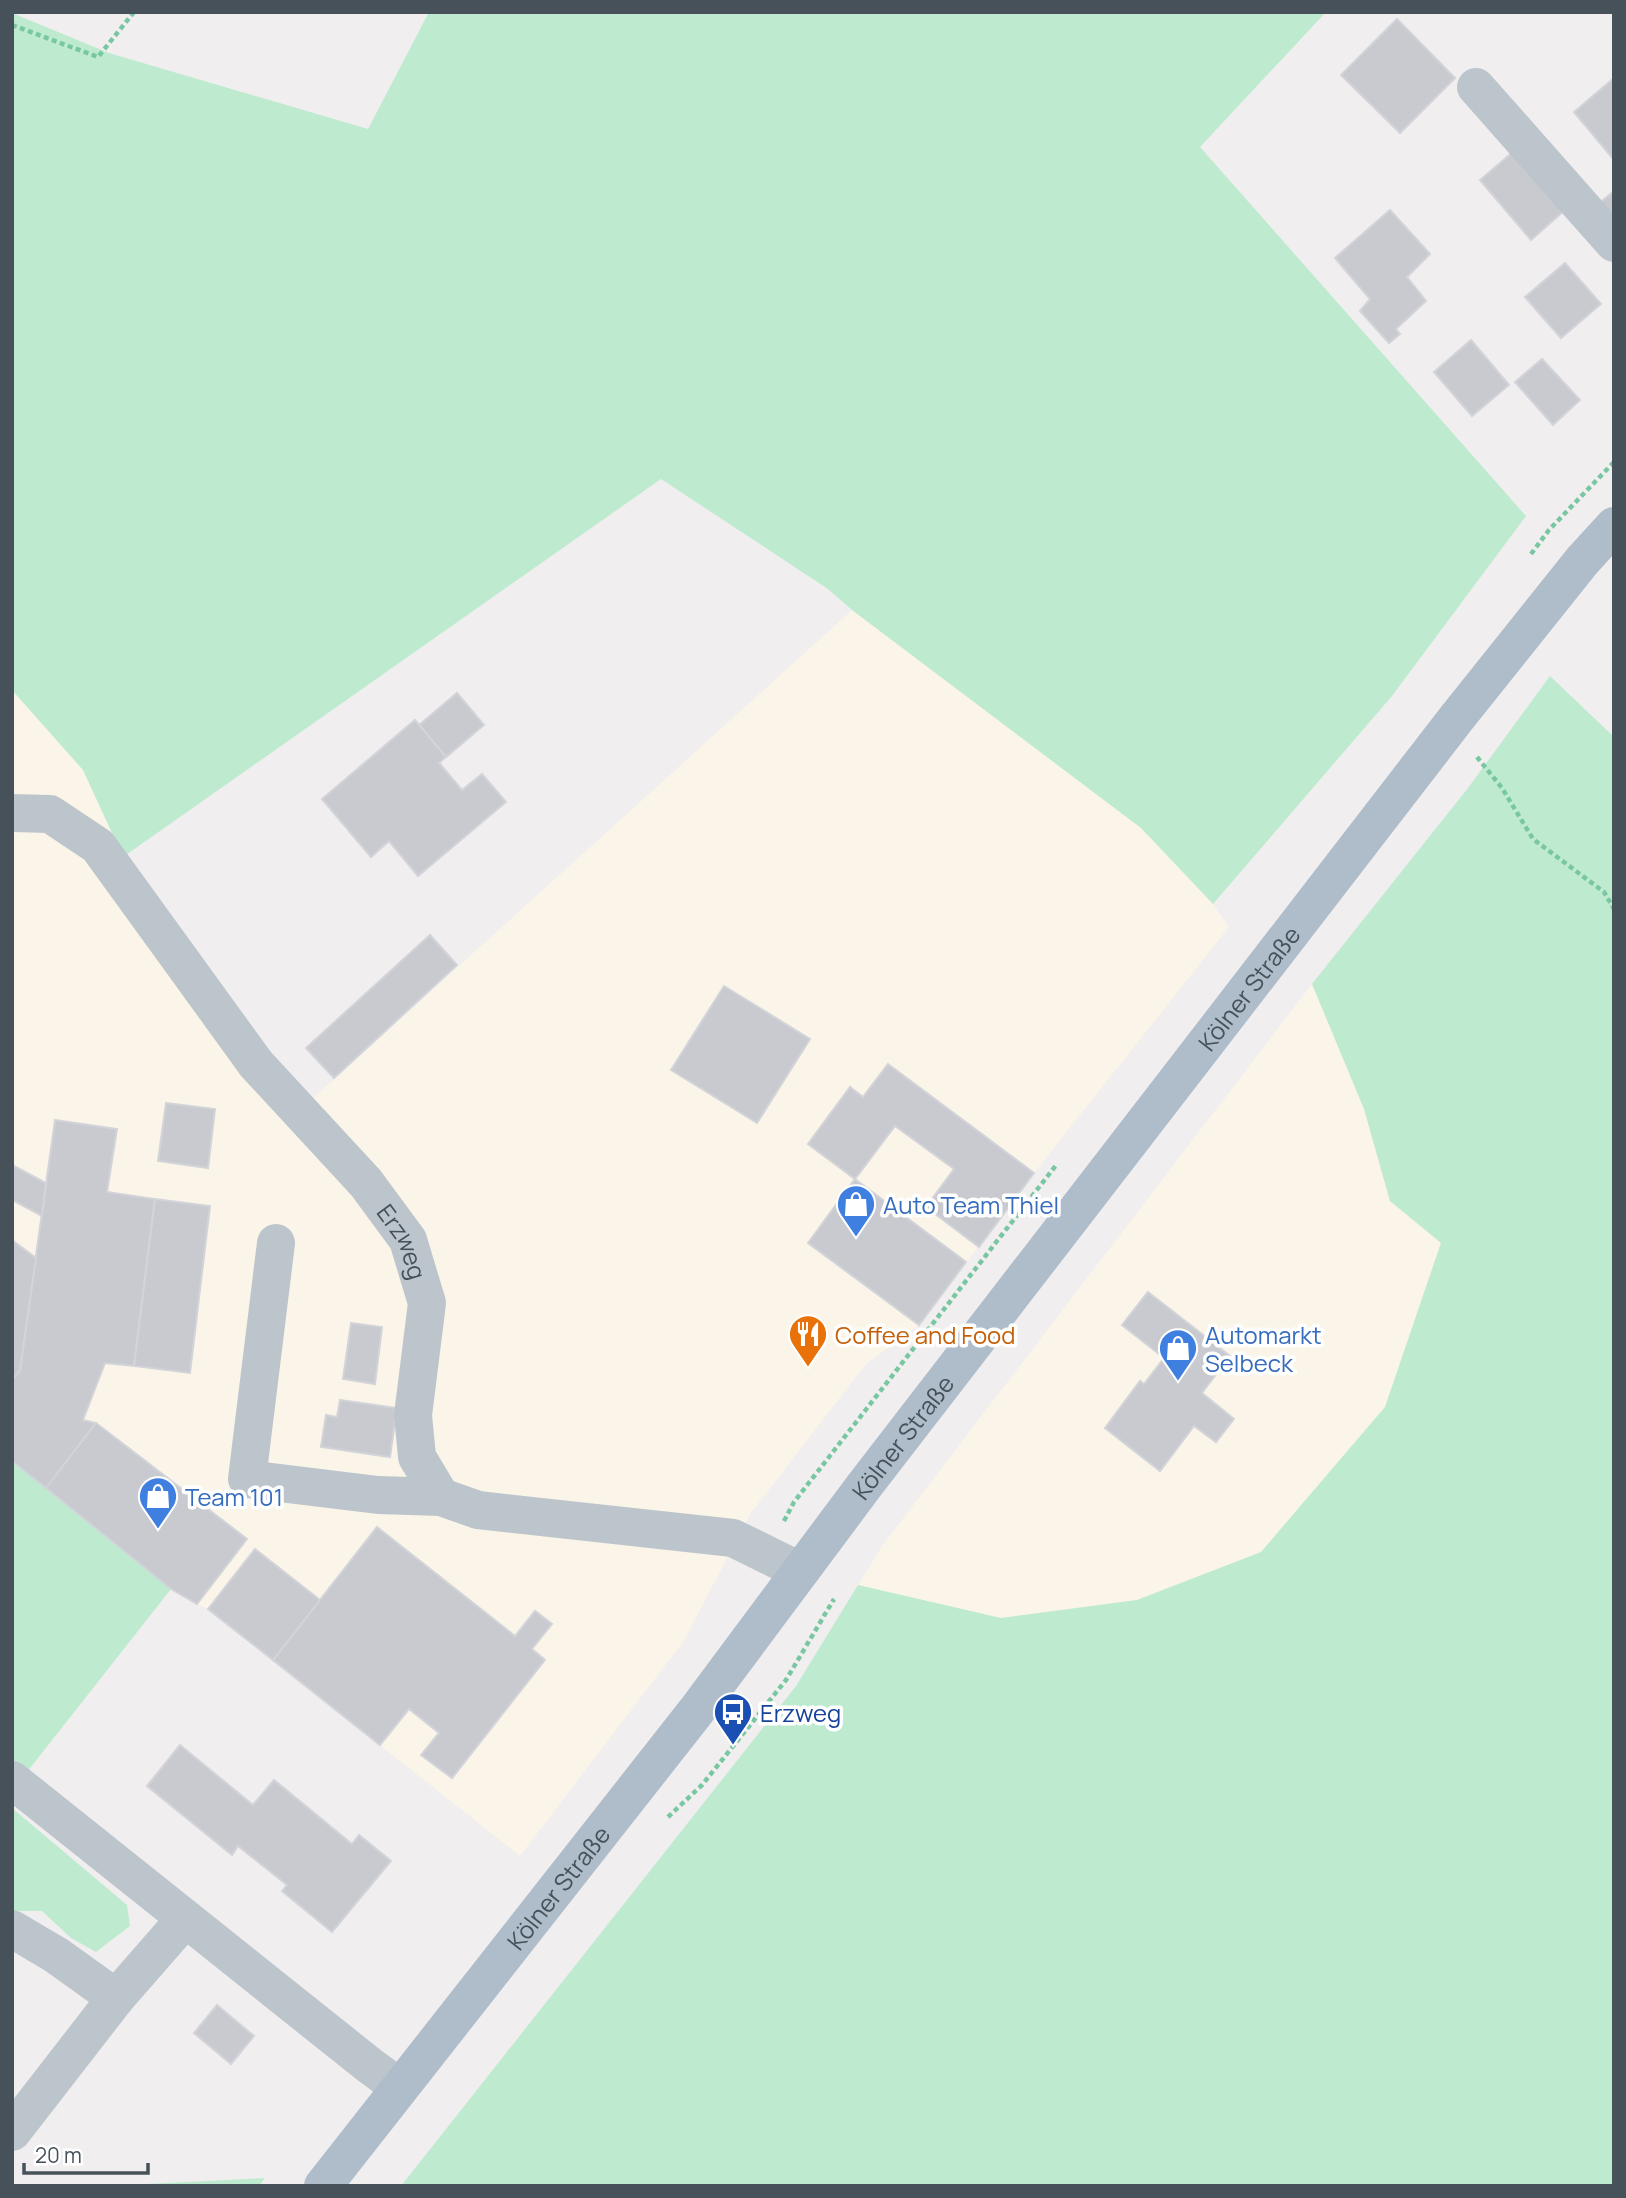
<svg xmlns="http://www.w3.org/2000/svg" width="1626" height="2198" viewBox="0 0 1626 2198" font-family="Manrope,sans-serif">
  <rect width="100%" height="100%" fill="#f0eeee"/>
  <g fill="#faf5e8">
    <path d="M852,610L1141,828L1207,896L1229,927L1034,1173L919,1325L865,1365L751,1513L683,1642L520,1856L208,1609L197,1604L12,1461V690L83,770L123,857L300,1110Z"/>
    <path d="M1312,984L1364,1109L1390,1201L1441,1242L1385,1407L1261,1552L1137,1600L1001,1618L858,1585L882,1546Z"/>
  </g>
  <g fill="#beebd0">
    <path d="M429,12H1326L1200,147L1526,516L1392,696L1213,904L1141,828L852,610L828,589L661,479L123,857L83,770L12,690V13L109,53L368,129Z"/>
    <path d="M1550,676L1614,737V2186H401L796,1686L858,1585L1001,1618L1137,1600L1261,1552L1385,1407L1441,1243L1390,1201L1364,1109L1312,984L1468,788Z"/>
    <path d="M12,1461L171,1589L12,1791Z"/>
    <path d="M12,1808L127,1905L130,1926L96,1952L71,1938L42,1911H12Z"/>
    <path d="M265,2178L259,2186H143L145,2184Z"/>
  </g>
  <g fill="#c8cad0" stroke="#d2d4d9" stroke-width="2">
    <path d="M1397,19L1455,78L1400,133L1341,75Z"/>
    <path d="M1614,78V160L1574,112Z"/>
    <path d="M1514,151L1565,210L1531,240L1480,180Z"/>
    <path d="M1614,191V225L1597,205Z"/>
    <path d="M1390,210L1430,254L1407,277L1426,301L1396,329L1400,334L1389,343L1360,311L1370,299L1335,258Z"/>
    <path d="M1565,263L1601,304L1561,338L1525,297Z"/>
    <path d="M1471,340L1509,385L1472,416L1434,372Z"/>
    <path d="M1542,359L1580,400L1553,425L1515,382Z"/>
    <path d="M457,693L484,725L446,757L419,725Z"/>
    <path d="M415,720L446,757L439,763L462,790L482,774L506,802L418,876L389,841L371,857L322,799Z"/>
    <path d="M430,935L457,965L334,1078L306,1048Z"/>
    <path d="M724,986L810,1039L757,1123L671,1070Z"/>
    <path d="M888,1064L1034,1173L979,1247L926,1207L954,1169L895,1126L855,1179L808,1144L850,1087L863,1097Z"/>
    <path d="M166,1103L215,1109L208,1168L158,1161Z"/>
    <path d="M55,1120L117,1129L107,1192L155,1199L134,1366L105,1363L83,1420L96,1423L46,1488L12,1461V1380L20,1370Z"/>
    <path d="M12,1165L46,1183L42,1216L12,1200Z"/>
    <path d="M855,1179L966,1262L919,1325L808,1243Z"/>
    <path d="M155,1199L210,1206L190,1373L134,1366Z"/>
    <path d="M12,1240L36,1258L20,1370L12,1380Z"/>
    <path d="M1148,1292L1230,1356L1202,1393L1234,1419L1216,1442L1194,1426L1160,1471L1105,1428L1140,1381L1144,1384L1164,1358L1122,1325Z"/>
    <path d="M351,1323L382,1327L375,1384L343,1379Z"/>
    <path d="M340,1400L397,1408L390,1457L321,1447L326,1415L337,1417Z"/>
    <path d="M96,1423L247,1539L197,1604L171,1589L46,1488Z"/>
    <path d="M377,1527L515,1636L535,1611L552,1624L532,1649L545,1660L452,1778L421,1755L439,1733L409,1709L380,1745L273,1660Z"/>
    <path d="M255,1549L320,1600L273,1660L208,1609Z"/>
    <path d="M180,1745L253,1805L274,1780L352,1844L359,1835L391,1861L332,1932L282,1891L287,1885L238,1846L232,1855L147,1786Z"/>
    <path d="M217,2005L254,2036L231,2064L194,2033Z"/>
  </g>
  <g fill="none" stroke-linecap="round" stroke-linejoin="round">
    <g stroke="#79c7a2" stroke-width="4.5" stroke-dasharray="5 3.5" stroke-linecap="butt">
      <path d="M12,25L98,57L134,12"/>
      <path d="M1531,554L1549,530L1614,462"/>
      <path d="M1477,757L1502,788L1533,839L1604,892L1614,909"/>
      <path d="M784,1521L794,1502L1057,1164"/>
      <path d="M668,1817L702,1785L786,1680L834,1599"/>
    </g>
    <g stroke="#bdc5cc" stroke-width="38">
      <path d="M1476,87L1614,243"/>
      <path id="s1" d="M12,813L50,814L98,846L256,1064L366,1183L408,1240L427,1303L413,1415L417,1457L441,1497"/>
      <path d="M276,1243L247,1479L378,1495L441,1497L478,1510L733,1538L800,1571"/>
      <path d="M12,1780L369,2065L399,2087"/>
      <path d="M12,1929L56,1955L116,1998"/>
      <path d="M12,2132L116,1998L185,1919"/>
    </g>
    <path stroke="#afbdcb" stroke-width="38" id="s2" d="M323,2186L697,1710L864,1486L1455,720L1582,561L1614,526"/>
  </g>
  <defs>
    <g id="shop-pin" transform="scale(2.0125)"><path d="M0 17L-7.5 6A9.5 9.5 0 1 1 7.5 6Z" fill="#3f7fe0" stroke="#fff"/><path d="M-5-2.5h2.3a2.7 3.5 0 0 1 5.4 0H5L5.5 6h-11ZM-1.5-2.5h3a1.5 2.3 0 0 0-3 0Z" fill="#fff"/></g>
    <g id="restaurant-pin" transform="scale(2.0125)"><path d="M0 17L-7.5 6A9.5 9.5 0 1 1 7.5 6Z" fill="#e8710a" stroke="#fff"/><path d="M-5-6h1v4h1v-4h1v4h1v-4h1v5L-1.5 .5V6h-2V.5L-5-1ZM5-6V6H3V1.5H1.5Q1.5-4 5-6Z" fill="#fff"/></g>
    <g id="bus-pin" transform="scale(2.0125)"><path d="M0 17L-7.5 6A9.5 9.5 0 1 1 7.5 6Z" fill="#1a4fb4" stroke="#fff"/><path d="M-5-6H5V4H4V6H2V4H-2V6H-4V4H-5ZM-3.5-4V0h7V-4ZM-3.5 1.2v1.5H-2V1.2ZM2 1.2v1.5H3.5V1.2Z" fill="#fff"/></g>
  </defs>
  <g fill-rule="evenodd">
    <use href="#shop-pin" x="856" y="1204"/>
    <use href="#restaurant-pin" x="808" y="1334"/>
    <use href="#shop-pin" x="1178" y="1348"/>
    <use href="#shop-pin" x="158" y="1496"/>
    <use href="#bus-pin" x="733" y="1712"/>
  </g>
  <g text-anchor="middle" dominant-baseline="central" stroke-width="7" stroke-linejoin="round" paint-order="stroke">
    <g font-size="24" fill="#47515a" stroke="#fff">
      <text stroke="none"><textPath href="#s2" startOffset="1514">Kölner Straße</textPath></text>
      <text stroke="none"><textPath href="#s1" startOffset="597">Erzweg</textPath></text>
      <text stroke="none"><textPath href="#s2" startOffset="947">Kölner Straße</textPath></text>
      <text stroke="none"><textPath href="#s2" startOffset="380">Kölner Straße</textPath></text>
    </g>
    <g font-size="24" fill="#366cbe" stroke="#fff" text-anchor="start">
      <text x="883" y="1204">Auto Team Thiel</text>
      <text x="1205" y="1334">Automarkt<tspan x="1205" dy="28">Selbeck</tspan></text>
      <text x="185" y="1496">Team 101</text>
    </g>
    <g font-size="24" fill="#c56008" stroke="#fff" text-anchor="start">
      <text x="835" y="1334">Coffee and Food</text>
    </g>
    <g font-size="24" fill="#164399" stroke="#fff" text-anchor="start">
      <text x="760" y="1712">Erzweg</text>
    </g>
  </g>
  <rect width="1626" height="2198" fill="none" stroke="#47515a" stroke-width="28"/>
  <path d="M24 2163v10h124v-10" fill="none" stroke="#47515a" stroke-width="3.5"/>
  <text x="35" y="2163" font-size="21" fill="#47515a" stroke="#ffffff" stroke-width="5" paint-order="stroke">20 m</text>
</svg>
